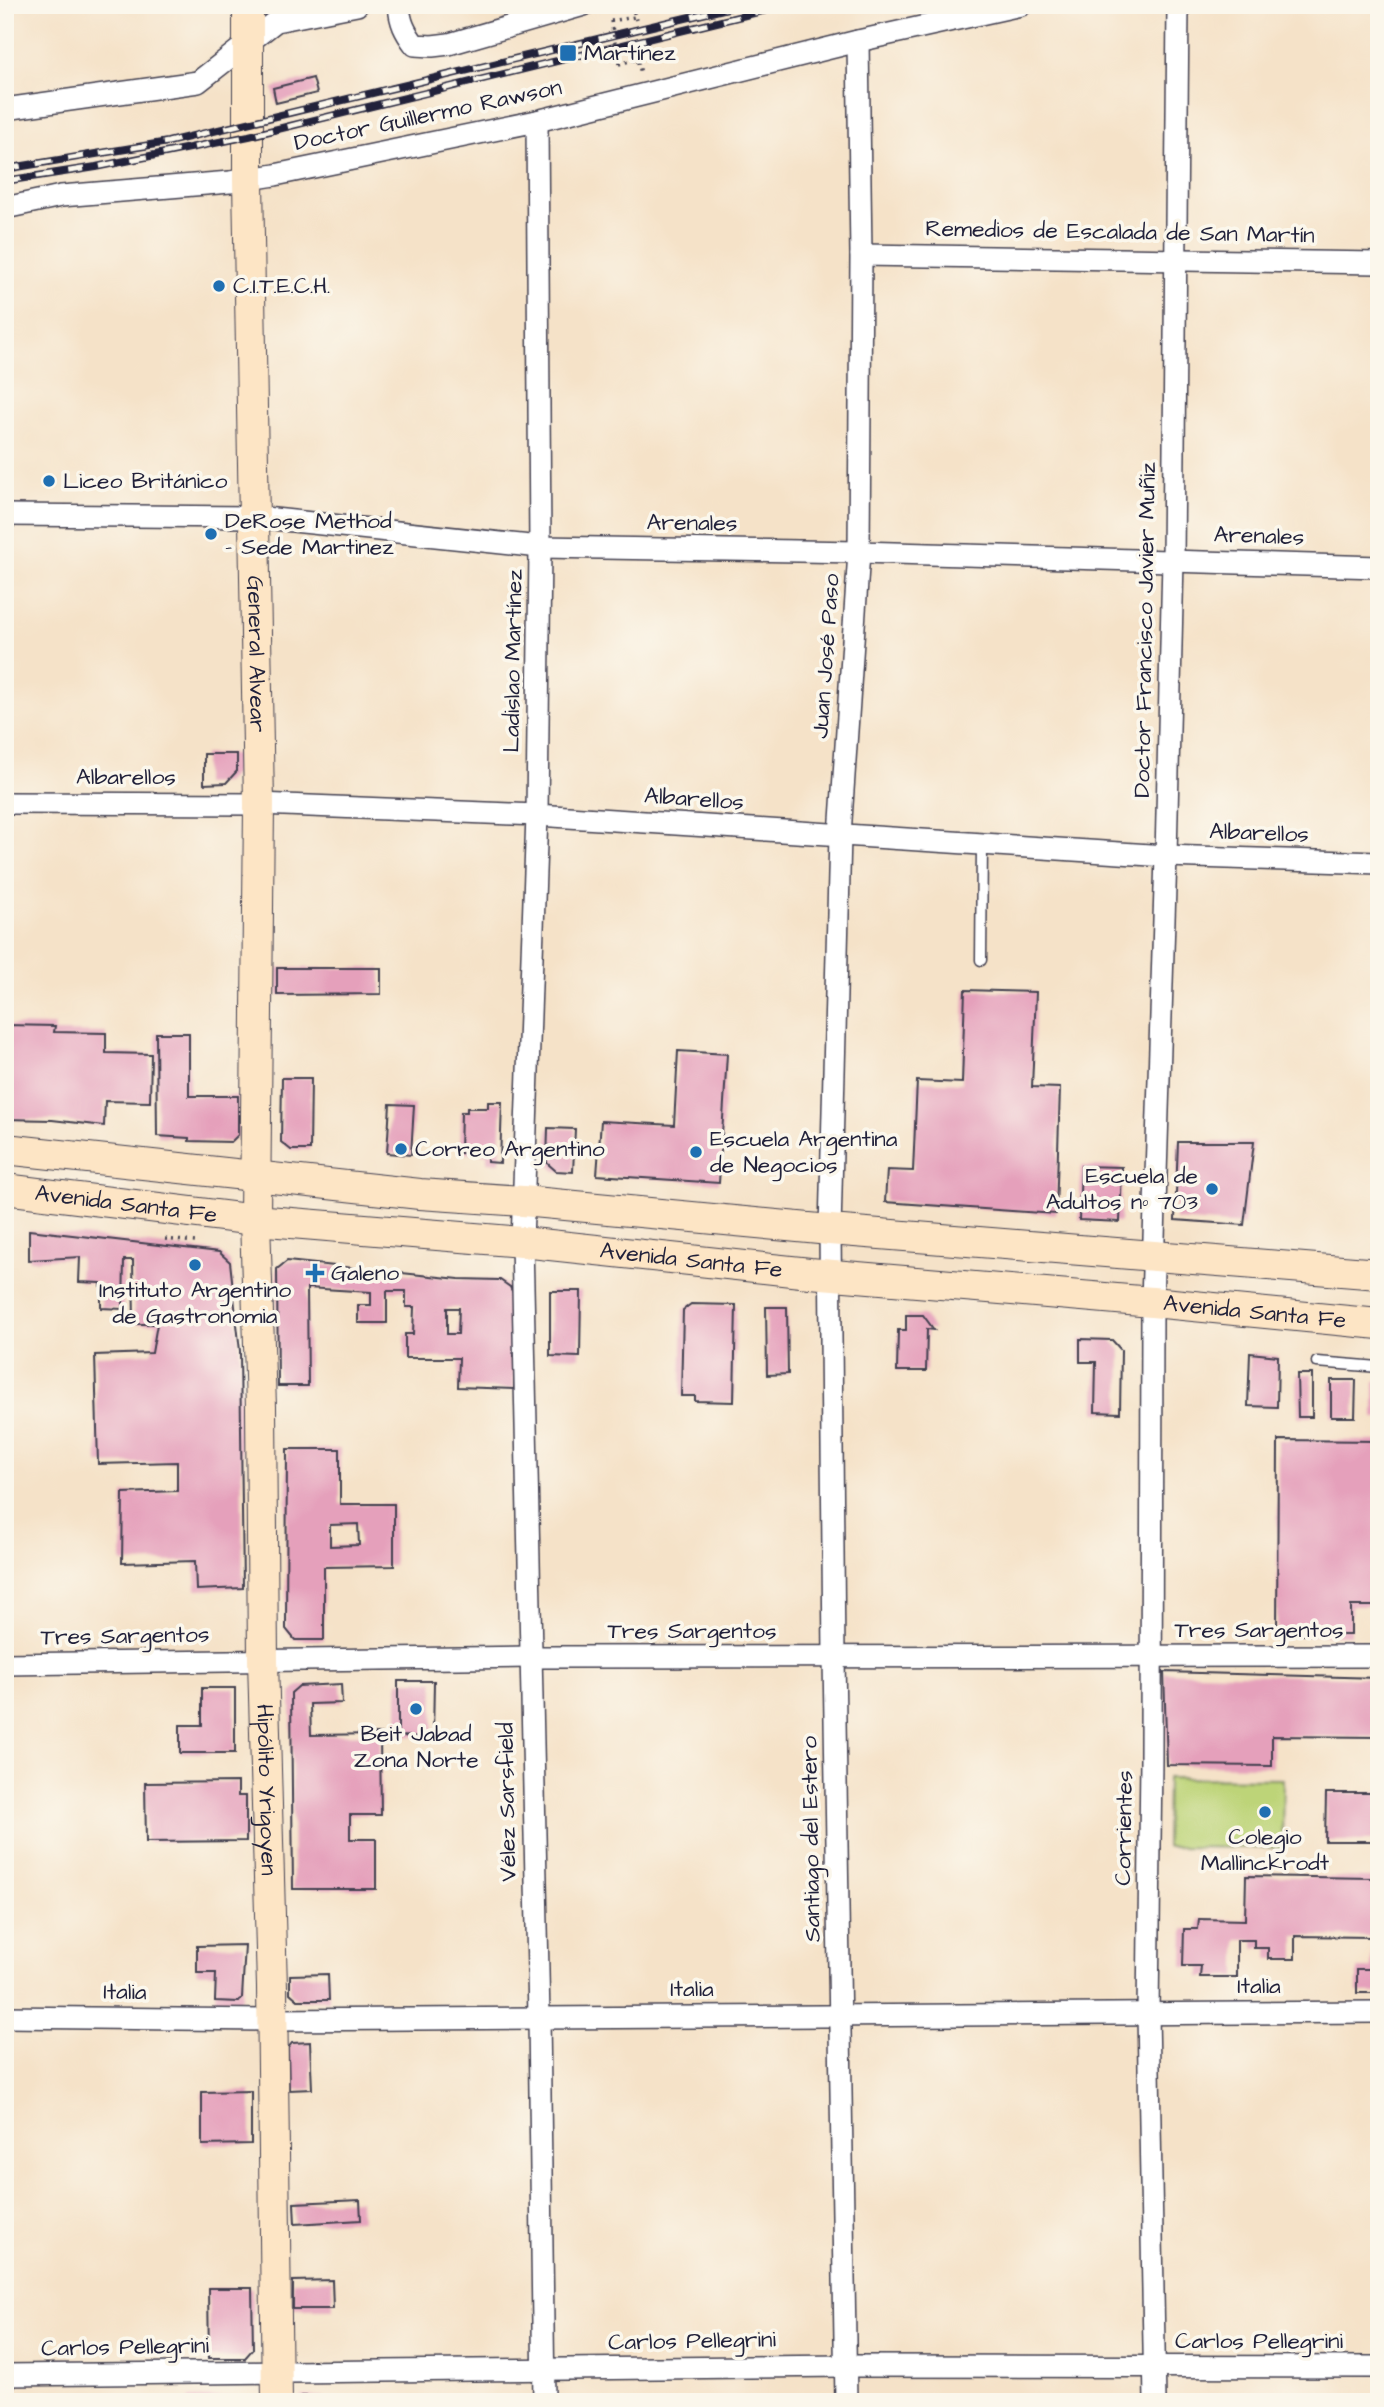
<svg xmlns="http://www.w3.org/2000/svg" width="1384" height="2407" viewBox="0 0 1384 2407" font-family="'Architects Daughter',sans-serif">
  <rect width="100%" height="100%" fill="#fbf7ec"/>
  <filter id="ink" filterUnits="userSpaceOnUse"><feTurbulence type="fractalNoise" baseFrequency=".0143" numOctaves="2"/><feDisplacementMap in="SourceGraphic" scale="14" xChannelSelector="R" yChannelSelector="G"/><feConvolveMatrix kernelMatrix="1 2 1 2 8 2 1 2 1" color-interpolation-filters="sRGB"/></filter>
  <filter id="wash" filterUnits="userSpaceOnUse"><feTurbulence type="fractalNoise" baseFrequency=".00686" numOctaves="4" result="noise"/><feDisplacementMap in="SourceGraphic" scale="28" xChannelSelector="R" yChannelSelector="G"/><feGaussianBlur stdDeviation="1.57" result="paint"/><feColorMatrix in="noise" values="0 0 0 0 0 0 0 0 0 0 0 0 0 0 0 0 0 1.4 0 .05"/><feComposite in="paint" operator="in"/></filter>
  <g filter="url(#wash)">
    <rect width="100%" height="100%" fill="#f5e2c8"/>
    <path fill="#bdd478" stroke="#707b5a" stroke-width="2" d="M1167,1778L1283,1779L1282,1848L1166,1847Z"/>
    <g id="blocks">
      <g fill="#e5a0bb" fill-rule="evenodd">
        <path d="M313,78L317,93L276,103L273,88Z"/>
        <path d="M204,754H237V771L226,783L204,784Z"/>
        <path d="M277,968H381V994L277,995Z"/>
        <path d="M965,990L1036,992L1032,1087L1060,1088L1056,1214L885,1202L887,1170L913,1171L917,1081L962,1083Z"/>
        <path d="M5,1025L55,1026L54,1032L106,1033V1053L151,1054L150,1102L105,1101L104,1126L52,1120L5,1119Z"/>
        <path d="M156,1033H189V1096H238V1135L231,1142L189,1141V1138L157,1136Z"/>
        <path d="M678,1051L727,1054L719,1183L597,1175L601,1121L674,1125Z"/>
        <path d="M282,1078H311L310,1150H291L281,1142Z"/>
        <path d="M488,1102H502L500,1163L487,1162V1154L460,1153L461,1112H467V1108H488Z"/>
        <path d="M390,1104L414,1105L411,1155L387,1153Z"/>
        <path d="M548,1128L575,1129L573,1172L556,1171L547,1163Z"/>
        <path d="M1178,1142H1254L1244,1225L1175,1220Z"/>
        <path d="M1081,1166L1122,1167L1120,1222L1079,1220Z"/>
        <path d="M29,1230L219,1252L230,1262L240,1351L243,1588L196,1590L195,1561L122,1563L123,1493L177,1491V1462L98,1464L95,1355L152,1353L157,1324H134L133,1260H124L123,1309L101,1308V1283L79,1282L80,1257L29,1260Z"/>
        <path d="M287,1261L459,1279L500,1280L510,1287L516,1299L514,1389L458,1387L459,1358H405V1334H413L414,1307H406V1291H387V1323H358V1305H371V1292L307,1288L308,1386H278L277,1269ZM447,1308H459L458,1334H447Z"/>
        <path d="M550,1291H581L580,1357L550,1356Z"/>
        <path d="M691,1304L736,1305L734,1402L695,1401V1396H681L683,1310Z"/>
        <path d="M766,1307H787L788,1374L767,1375Z"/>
        <path d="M906,1315H923L934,1330L927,1329L926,1371H897L898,1330H906Z"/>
        <path d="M1080,1339L1112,1340L1121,1350L1120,1413L1095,1412L1096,1362H1080Z"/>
        <path d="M1250,1353L1278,1356L1277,1407L1248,1406Z"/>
        <path d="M1297,1374H1312V1417H1298Z"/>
        <path d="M1331,1380H1356L1355,1417H1331Z"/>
        <rect x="1374" y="1381" width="5" height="37"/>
        <path d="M1278,1440L1379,1441V1606H1351V1635H1277Z"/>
        <path d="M287,1449H340V1504H394V1566L324,1567V1640H295L286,1629ZM358,1524L359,1545L330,1546V1525Z"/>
        <path d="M1164,1672L1379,1678V1737L1272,1736V1766L1167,1765Z"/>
        <path d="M398,1681H434L433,1737L398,1736Z"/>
        <path d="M341,1684L342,1703L310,1704L311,1735L380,1734L381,1815H350V1839H376V1889H293L291,1693L299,1686Z"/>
        <path d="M202,1688H235V1753H180V1725H202Z"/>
        <path d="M238,1782V1796H246V1841L146,1842L145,1783Z"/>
        <path d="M1326,1793H1379V1993H1357V1969H1371L1372,1937L1295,1936V1959H1268V1948H1254V1940H1237V1977H1200L1201,1966H1183L1184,1929H1198L1199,1919L1245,1920L1246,1876L1373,1878V1841H1325Z"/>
        <path d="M245,1945L242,1998L239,2002L215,2001L216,1973H197V1946Z"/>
        <path d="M328,1974L329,2000H298L290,1993V1975Z"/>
        <path d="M310,2042L312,2089L289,2090L288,2048L292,2043Z"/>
        <path d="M251,2091V2144L202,2145V2092Z"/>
        <path d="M360,2200L361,2220L295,2224L294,2203Z"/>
        <path d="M332,2280L333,2309H293V2281Z"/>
        <path d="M208,2288H252L253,2349L245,2358H209Z"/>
        <path d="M302,2396L325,2397L324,2402H298Z"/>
        <path d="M242,2397L246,2402H189V2398Z"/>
      </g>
    </g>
  </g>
  <g filter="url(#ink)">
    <use href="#blocks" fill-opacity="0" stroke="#423f50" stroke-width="2"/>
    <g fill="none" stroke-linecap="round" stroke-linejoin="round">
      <g stroke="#423f50" stroke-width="13">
        <g id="lane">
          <path d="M981,960L982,844"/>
          <path d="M1317,1362L1379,1367"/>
        </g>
      </g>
      <g stroke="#423f50" stroke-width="24">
        <g id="street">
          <path d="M399,5C400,22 405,32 415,45L432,46L449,44L584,5"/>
          <path d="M5,109L198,82L276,21L357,5"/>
          <path d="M537,121L540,547L537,815L522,1242L539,2017L544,2402"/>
          <path d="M5,208L61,196L230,182L275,175L537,121L858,41L1021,5"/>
          <path d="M861,255L1379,263"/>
          <path d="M5,515L255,517L540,547L859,552L1379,567"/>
          <path d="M5,803L259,804L537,815L1166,856L1379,863"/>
          <path d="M5,1664L529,1657L1379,1656"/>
          <path d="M5,2017L273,2020L1379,2012"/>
          <path d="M5,2375L845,2366L1379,2367"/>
          <path d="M846,2402L834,1658L830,1230L840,835L859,552L861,255L858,41"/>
          <path d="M1155,2402L1148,2013L1151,1759L1152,1302L1166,856L1173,560L1178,5"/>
        </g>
      </g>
      <g stroke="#423f50" stroke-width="32">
        <g id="secondary">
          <path id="s1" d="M248,5V180L259,804L255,1220L261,1407L263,1660L272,1987L277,2402"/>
          <path d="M5,1149L420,1194L523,1201L830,1230L1379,1274"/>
          <path id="s2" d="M5,1189L255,1220L522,1242L810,1273L1152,1302L1379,1324"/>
        </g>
      </g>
      <g stroke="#423f50" stroke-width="3.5" stroke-dasharray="2 5" stroke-linecap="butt">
        <path d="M632,5L636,20"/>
        <path d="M611,21L635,17"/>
        <path d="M636,55L641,73"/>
        <path d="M619,64L637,59"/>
        <path d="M165,1239L195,1242"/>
      </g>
      <use href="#lane" stroke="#fff" stroke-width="10"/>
      <use href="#street" stroke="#fff" stroke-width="21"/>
      <use href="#secondary" stroke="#fde5c5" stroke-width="30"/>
      <g stroke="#22223b" stroke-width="8">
        <g id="rail">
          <path d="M5,169L168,142L740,5"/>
          <path d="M5,181L96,167L249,136L787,5"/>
        </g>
      </g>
      <use href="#rail" stroke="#fbf7ec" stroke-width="5" stroke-dasharray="16" stroke-linecap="butt"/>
      <path stroke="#423f50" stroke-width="3.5" stroke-dasharray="2 5" stroke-linecap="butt" d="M611,21L619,64"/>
    </g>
  </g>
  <g fill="#1f6fb2" stroke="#fbf7ec" stroke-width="2.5">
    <rect x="559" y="44" width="18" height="18" rx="3.5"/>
    <circle cx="219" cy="286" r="7"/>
    <circle cx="49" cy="481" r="7"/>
    <circle cx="211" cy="534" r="7"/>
    <circle cx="401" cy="1149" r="7"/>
    <circle cx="696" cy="1152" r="7"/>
    <circle cx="1212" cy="1189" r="7"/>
    <circle cx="195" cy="1265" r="7"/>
    <path d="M311.5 1262.5h7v7h7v7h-7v7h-7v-7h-7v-7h7z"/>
    <circle cx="416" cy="1709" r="7"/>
    <circle cx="1265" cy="1812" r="7"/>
  </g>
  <g text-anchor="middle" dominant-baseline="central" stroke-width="7" stroke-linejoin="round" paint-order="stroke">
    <g font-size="23" fill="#22223b" stroke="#fbf7ec" text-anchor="start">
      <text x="584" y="53">Martínez</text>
      <text x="233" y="286">C.I.T.E.C.H.</text>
      <text x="63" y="481">Liceo Británico</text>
      <text x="225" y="521">DeRose Method<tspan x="225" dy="26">- Sede Martinez</tspan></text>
      <text x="710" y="1139">Escuela Argentina<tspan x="710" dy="26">de Negocios</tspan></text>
      <text x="415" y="1149">Correo Argentino</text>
      <text x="1198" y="1176" text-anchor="end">Escuela de<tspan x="1198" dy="26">Adultos nº 703</tspan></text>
      <text x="331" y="1273">Galeno</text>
      <text x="195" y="1290" text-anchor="middle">Instituto Argentino<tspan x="195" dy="26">de Gastronomia</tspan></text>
      <text x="416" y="1734" text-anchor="middle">Beit Jabad<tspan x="416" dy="26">Zona Norte</tspan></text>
      <text x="1265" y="1837" text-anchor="middle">Colegio<tspan x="1265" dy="26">Mallinckrodt</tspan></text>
    </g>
    <g font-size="23" fill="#22223b" stroke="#fbf7ec">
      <text transform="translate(428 115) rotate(-12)">Doctor Guillermo Rawson</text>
      <text transform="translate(1120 232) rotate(1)">Remedios de Escalada de San Martín</text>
      <text transform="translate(692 523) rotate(1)">Arenales</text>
      <text transform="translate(1259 536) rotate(2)">Arenales</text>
      <text transform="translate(1145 630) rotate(-89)">Doctor Francisco Javier Muñiz</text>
      <text stroke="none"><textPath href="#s1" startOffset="649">General Alvear</textPath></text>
      <text transform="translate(826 656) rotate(-86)">Juan José Paso</text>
      <text transform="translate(513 661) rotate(-89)">Ladislao Martínez</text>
      <text x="126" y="777">Albarellos</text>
      <text transform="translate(694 799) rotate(4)">Albarellos</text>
      <text transform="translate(1259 833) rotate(2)">Albarellos</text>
      <text stroke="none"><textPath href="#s2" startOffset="122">Avenida Santa Fe</textPath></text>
      <text stroke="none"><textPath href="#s2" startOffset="690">Avenida Santa Fe</textPath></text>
      <text stroke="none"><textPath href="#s2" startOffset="1256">Avenida Santa Fe</textPath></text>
      <text x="1259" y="1630">Tres Sargentos</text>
      <text x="692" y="1631">Tres Sargentos</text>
      <text transform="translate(125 1636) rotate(-1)">Tres Sargentos</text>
      <text stroke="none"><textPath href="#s1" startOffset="1785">Hipólito Yrigoyen</textPath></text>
      <text transform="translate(507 1802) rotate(-91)">Vélez Sarsfield</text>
      <text transform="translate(1124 1828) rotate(-89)">Corrientes</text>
      <text transform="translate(811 1839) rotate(-91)">Santiago del Estero</text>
      <text x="1259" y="1986">Italia</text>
      <text x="692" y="1989">Italia</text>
      <text transform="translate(125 1992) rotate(1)">Italia</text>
      <text transform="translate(692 2341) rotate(-1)">Carlos Pellegrini</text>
      <text x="1259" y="2341">Carlos Pellegrini</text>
      <text transform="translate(125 2347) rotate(-1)">Carlos Pellegrini</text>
    </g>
  </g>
  <rect width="1384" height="2407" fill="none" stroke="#fbf7ec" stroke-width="28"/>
</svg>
